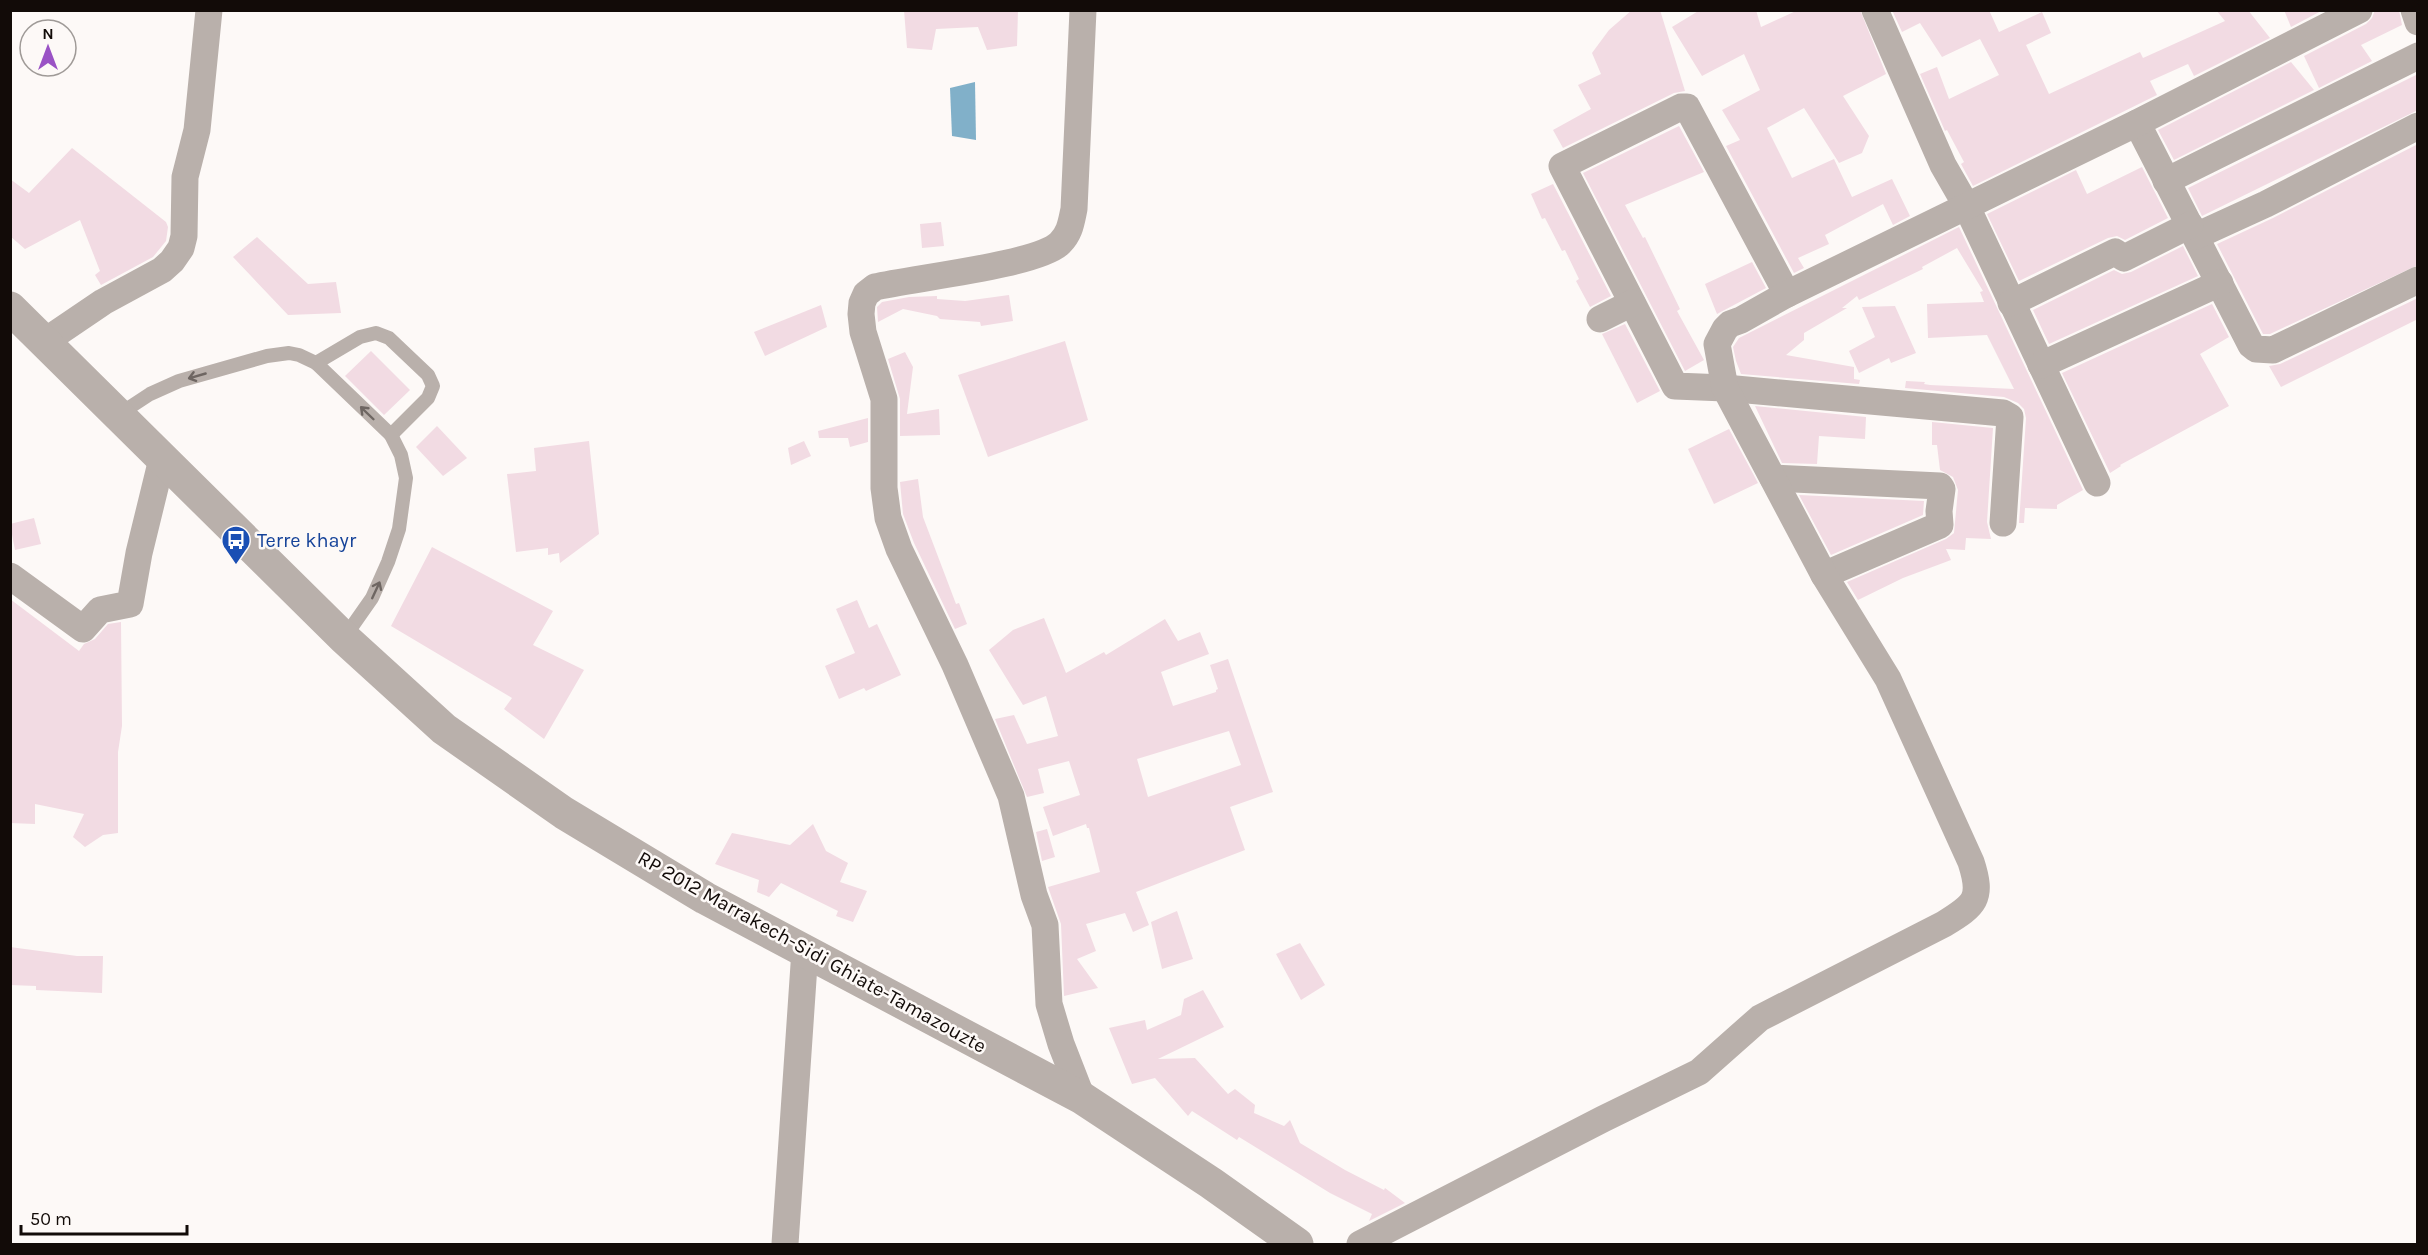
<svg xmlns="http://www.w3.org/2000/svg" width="2428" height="1255" viewBox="0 0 2428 1255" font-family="Karla,sans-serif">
  <rect width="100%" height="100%" fill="#fdf9f7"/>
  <path fill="#81b0c9" d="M975,82L976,140L952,136L950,88Z"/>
  <g fill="#f2dbe3" fill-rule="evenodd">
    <path d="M904,10H1018L1017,46L987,50L978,27L936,29L932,50L907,48Z"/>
    <path d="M1632,10H1660L1685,91L1674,93L1563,148L1553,130L1591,109L1578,85L1601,74L1592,53L1609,30Z"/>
    <path d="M1700,10H1756L1761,27L1798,10H1860L1886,74L1843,96L1869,136L1862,153L1839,163L1804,108L1767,128L1792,178L1834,159L1852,197L1892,179L1910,216L1893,225L1883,204L1825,235L1829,244L1798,258L1804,268L1794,273L1726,146L1740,140L1722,110L1760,90L1744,54L1702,76L1672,27Z"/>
    <path d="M1892,10H1989L1999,32L2042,12L2051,33L2026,45L2049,94L2140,52L2143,58L2225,21L2216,10H2248L2270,38L2194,76L2188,64L2150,81L2157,95L1973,186L1961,164L1964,162L1947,130L1945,131L1920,74L1937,67L1949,99L1999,75L1980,39L1942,57L1920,23L1902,32Z"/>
    <path d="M2284,10H2323L2291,27Z"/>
    <path d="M2375,10H2399L2402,25L2361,45L2372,61L2319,88L2304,56L2366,24L2372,18Z"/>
    <path d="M2291,62L2314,90L2174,160L2158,130Z"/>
    <path d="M2418,74V110L2202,216L2188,188Z"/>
    <path d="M1679,126L1704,172L1625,205L1643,238L1645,237L1680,309L1677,311L1704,360L1685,371L1583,173Z"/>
    <path d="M2418,144V265L2270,334H2263L2217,244L2273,218Z"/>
    <path d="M72,148L166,222L168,227L166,241L153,257L101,285L95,275L100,271L80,220L25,249L10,236V179L29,193Z"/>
    <path d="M2142,167L2168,218L2125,240L2117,236L2108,238L2019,281L1987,214L2076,170L2087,194Z"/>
    <path d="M1553,184L1611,296L1590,307L1576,281L1579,279L1565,250L1562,251L1545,218L1542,219L1531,194Z"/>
    <path d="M941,222L944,246L922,248L920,224Z"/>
    <path d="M1959,227L2083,490L2057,505V509L2025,508L2024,523H2019L2026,418L2024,409L2018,403L2004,397L1905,388L1906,381L1925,382L1924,384L1930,385L2014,389L1987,335L1928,338L1927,304L1984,302L1980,292L1983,291L1957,248L1922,267L1923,269L1859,300L1857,296L1842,308H1847L1804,333V340L1786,355L1854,367V379L1860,380L1859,384L1741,374L1736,361L1733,347L1739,338Z"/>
    <path d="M257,237L308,284L336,282L341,313L288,315L233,257Z"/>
    <path d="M2183,246L2198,276L2049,344L2033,310L2114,270L2122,274L2131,272Z"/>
    <path d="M1752,262L1766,288L1717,314L1705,284Z"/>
    <path d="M1009,295L1013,321L981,326L980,322L940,319L937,316L903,309L878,322L877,307L882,302L909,297L937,296V299L965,301Z"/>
    <path d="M2418,298V319L2281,387L2269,366L2280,364Z"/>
    <path d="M2212,304L2229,337L2200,354L2229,406L2120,465L2121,466L2110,473L2062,373Z"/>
    <path d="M821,305L827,327L765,356L754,332Z"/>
    <path d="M1895,306L1916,353L1891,363L1889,358L1859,373L1849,351L1875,337L1862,307Z"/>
    <path d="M1625,324L1660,391L1637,403L1602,334Z"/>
    <path d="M1065,341L1088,420L988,457L958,375Z"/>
    <path d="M371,351L410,390L384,415L345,376Z"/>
    <path d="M905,352L913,367L907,414L939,409L940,435L900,436V399L888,359Z"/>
    <path d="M1755,406L1866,417L1865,439L1819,436L1817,464L1782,463Z"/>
    <path d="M868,418V442L850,447L848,438H819L818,431Z"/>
    <path d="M1932,422L1993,428L1987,522L1991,539L1966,538L1965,550L1946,549L1951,560L1903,578L1858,600L1847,582L1946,539L1954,533L1958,490L1953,477L1940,470L1937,445H1932Z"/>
    <path d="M437,426L467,458L443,476L416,447Z"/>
    <path d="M1729,429L1758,483L1714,504L1688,449Z"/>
    <path d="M589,441L599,534L560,563L559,553L548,555V548L516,552L507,474L536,471L534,448Z"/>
    <path d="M804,441L811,456L791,465L788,448Z"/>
    <path d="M918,479L923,517L956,604L959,603L967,624L955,629L914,543L903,514L900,482Z"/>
    <path d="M1799,495L1924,501L1923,515L1831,555Z"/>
    <path d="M34,518L41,544L15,550L10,524Z"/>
    <path d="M432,547L553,611L533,645L584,670L544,739L504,709L512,698L391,626Z"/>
    <path d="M10,599L79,651L84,644L95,639L108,624L121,622L122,726L118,752V833L103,835L85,847L73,837L84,814L35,804V824L10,823Z"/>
    <path d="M857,600L869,628L877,624L901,675L866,691L864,688L839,699L825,666L855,653L836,609Z"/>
    <path d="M1044,618L1066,673L1104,652L1106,655L1165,619L1178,641L1200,632L1209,654L1161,672L1173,706L1216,692V690L1218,689L1210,665L1228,659L1273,792L1230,807L1245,850L1136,892L1149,925L1133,932L1125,913L1086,924L1096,951L1077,959L1098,988L1064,996L1061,924L1048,887L1100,872L1089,828H1087L1086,824L1053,836L1043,807L1080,795L1069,761L1038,769L1044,793L1027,797L995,719L1014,715L1027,744L1058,736L1046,696L1023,705L989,650L1013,630ZM1229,731L1241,765L1148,797L1137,759Z"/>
    <path d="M813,824L826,851L848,863L840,882L867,891L853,922L836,916L838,911L781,883L769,897L757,892L759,880L715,864L732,833L790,845Z"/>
    <path d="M1047,829L1055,857L1042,861L1036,832Z"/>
    <path d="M1177,911L1193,959L1162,969L1151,922Z"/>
    <path d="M1300,943L1325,985L1301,1000L1276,954Z"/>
    <path d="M10,947L77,956H103L102,993L36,990V986L10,985Z"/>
    <path d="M1203,990L1224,1027L1158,1059L1195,1058L1228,1094L1235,1089L1255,1105L1254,1113L1284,1126L1290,1120L1300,1143L1345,1170L1384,1190L1385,1188L1405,1203L1369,1221L1372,1214L1330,1193L1239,1137L1237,1140L1192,1111L1188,1116L1155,1078L1132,1084L1109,1028L1145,1020L1147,1030L1181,1015L1184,999Z"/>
  </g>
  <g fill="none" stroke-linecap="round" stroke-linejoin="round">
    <g stroke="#b9b0ab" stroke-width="14">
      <path d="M316,363L360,337L376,333L389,338L428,375L433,386L428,398L391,435"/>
      <path d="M118,415L150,394L179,381L267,356L289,353L299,355L316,363L391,435L401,455L406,478L399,529L388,562L372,598L344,638"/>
    </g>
    <g stroke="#b9b0ab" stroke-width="27">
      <path d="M1875,10L1943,165L1966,205L2097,483"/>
      <path d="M2414,10L2418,22"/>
      <path d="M2137,123L2251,345L2256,349L2273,350L2418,280"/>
      <path d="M2166,181L2418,56"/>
      <path d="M2196,236L2266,204L2418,126"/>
      <path d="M1787,294L1687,107H1681L1562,166L1675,386L1725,388L2003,413L2010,417L2003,523"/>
      <path d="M2011,303L2115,252L2124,258L2190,225"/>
      <path d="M1600,319L1632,303"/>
      <path d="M44,342L103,302L162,270L172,261L181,248L184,236L185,177L197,130L209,10"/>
      <path d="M2041,365L2220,283"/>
      <path d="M1773,478L1940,486L1942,489L1939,511L1940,525L1824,575"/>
      <path d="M10,576L83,629L100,610L130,604L139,553L162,459"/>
      <path d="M1082,1098L1061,1044L1049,1004L1045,925L1034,895L1011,796L955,665L899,549L888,518L884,488V399L863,332L861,314L862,303L866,294L875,287C913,278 1038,265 1060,243C1070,233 1071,223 1074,209L1083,10"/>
      <path d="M785,1244L805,950"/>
      <path d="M1360,1244L1603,1119L1699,1072L1760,1018L1944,924C1975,905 1983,899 1971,862L1888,679L1824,575L1725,388L1717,344L1725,329L1730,324L1741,320L1787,294L2137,123L2359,10"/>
    </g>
    <path stroke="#b9b0ab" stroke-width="33" d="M10,308L344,638L444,729L564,813L705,898L1082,1098L1211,1183L1297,1244"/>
  </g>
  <defs><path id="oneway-shaft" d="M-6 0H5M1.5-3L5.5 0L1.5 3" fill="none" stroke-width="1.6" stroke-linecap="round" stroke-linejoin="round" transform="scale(1.5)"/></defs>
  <g stroke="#6e6662">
    <use href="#oneway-shaft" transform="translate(197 376) rotate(164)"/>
    <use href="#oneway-shaft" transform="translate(367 413) rotate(-136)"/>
    <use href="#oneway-shaft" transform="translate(376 590) rotate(-65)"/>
  </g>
  <defs>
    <g id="bus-pin" transform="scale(1.5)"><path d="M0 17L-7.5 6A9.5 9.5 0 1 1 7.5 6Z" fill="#1a4fb4" stroke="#fdf9f7"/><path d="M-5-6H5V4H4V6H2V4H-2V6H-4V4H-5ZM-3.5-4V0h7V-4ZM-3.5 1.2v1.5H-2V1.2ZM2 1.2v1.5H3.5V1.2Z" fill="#fff"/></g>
  </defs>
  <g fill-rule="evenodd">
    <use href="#bus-pin" x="236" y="540"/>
  </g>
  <g text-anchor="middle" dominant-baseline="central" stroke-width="5" stroke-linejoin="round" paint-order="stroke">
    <g font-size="20" fill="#164399" stroke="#fdf9f7" text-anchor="start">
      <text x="257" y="540">Terre khayr</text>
    </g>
    <g font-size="20" fill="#120b08" stroke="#fdf9f7">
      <text transform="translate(812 952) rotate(29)">RP 2012 Marrakech-Sidi Ghiate-Tamazouzte</text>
    </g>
  </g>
  <rect width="2428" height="1255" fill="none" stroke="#120b08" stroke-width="24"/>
  <g transform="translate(48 48)"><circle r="28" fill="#fdf9f7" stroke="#9f9a97" stroke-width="1.5"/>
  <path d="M0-4.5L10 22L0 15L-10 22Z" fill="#9a52c5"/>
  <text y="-9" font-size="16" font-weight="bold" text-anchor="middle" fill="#120b08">N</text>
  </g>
  <path d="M21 1225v9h166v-9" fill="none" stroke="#120b08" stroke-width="3"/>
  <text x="30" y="1225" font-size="18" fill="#120b08" stroke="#fdf9f7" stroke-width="4.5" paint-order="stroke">50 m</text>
</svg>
